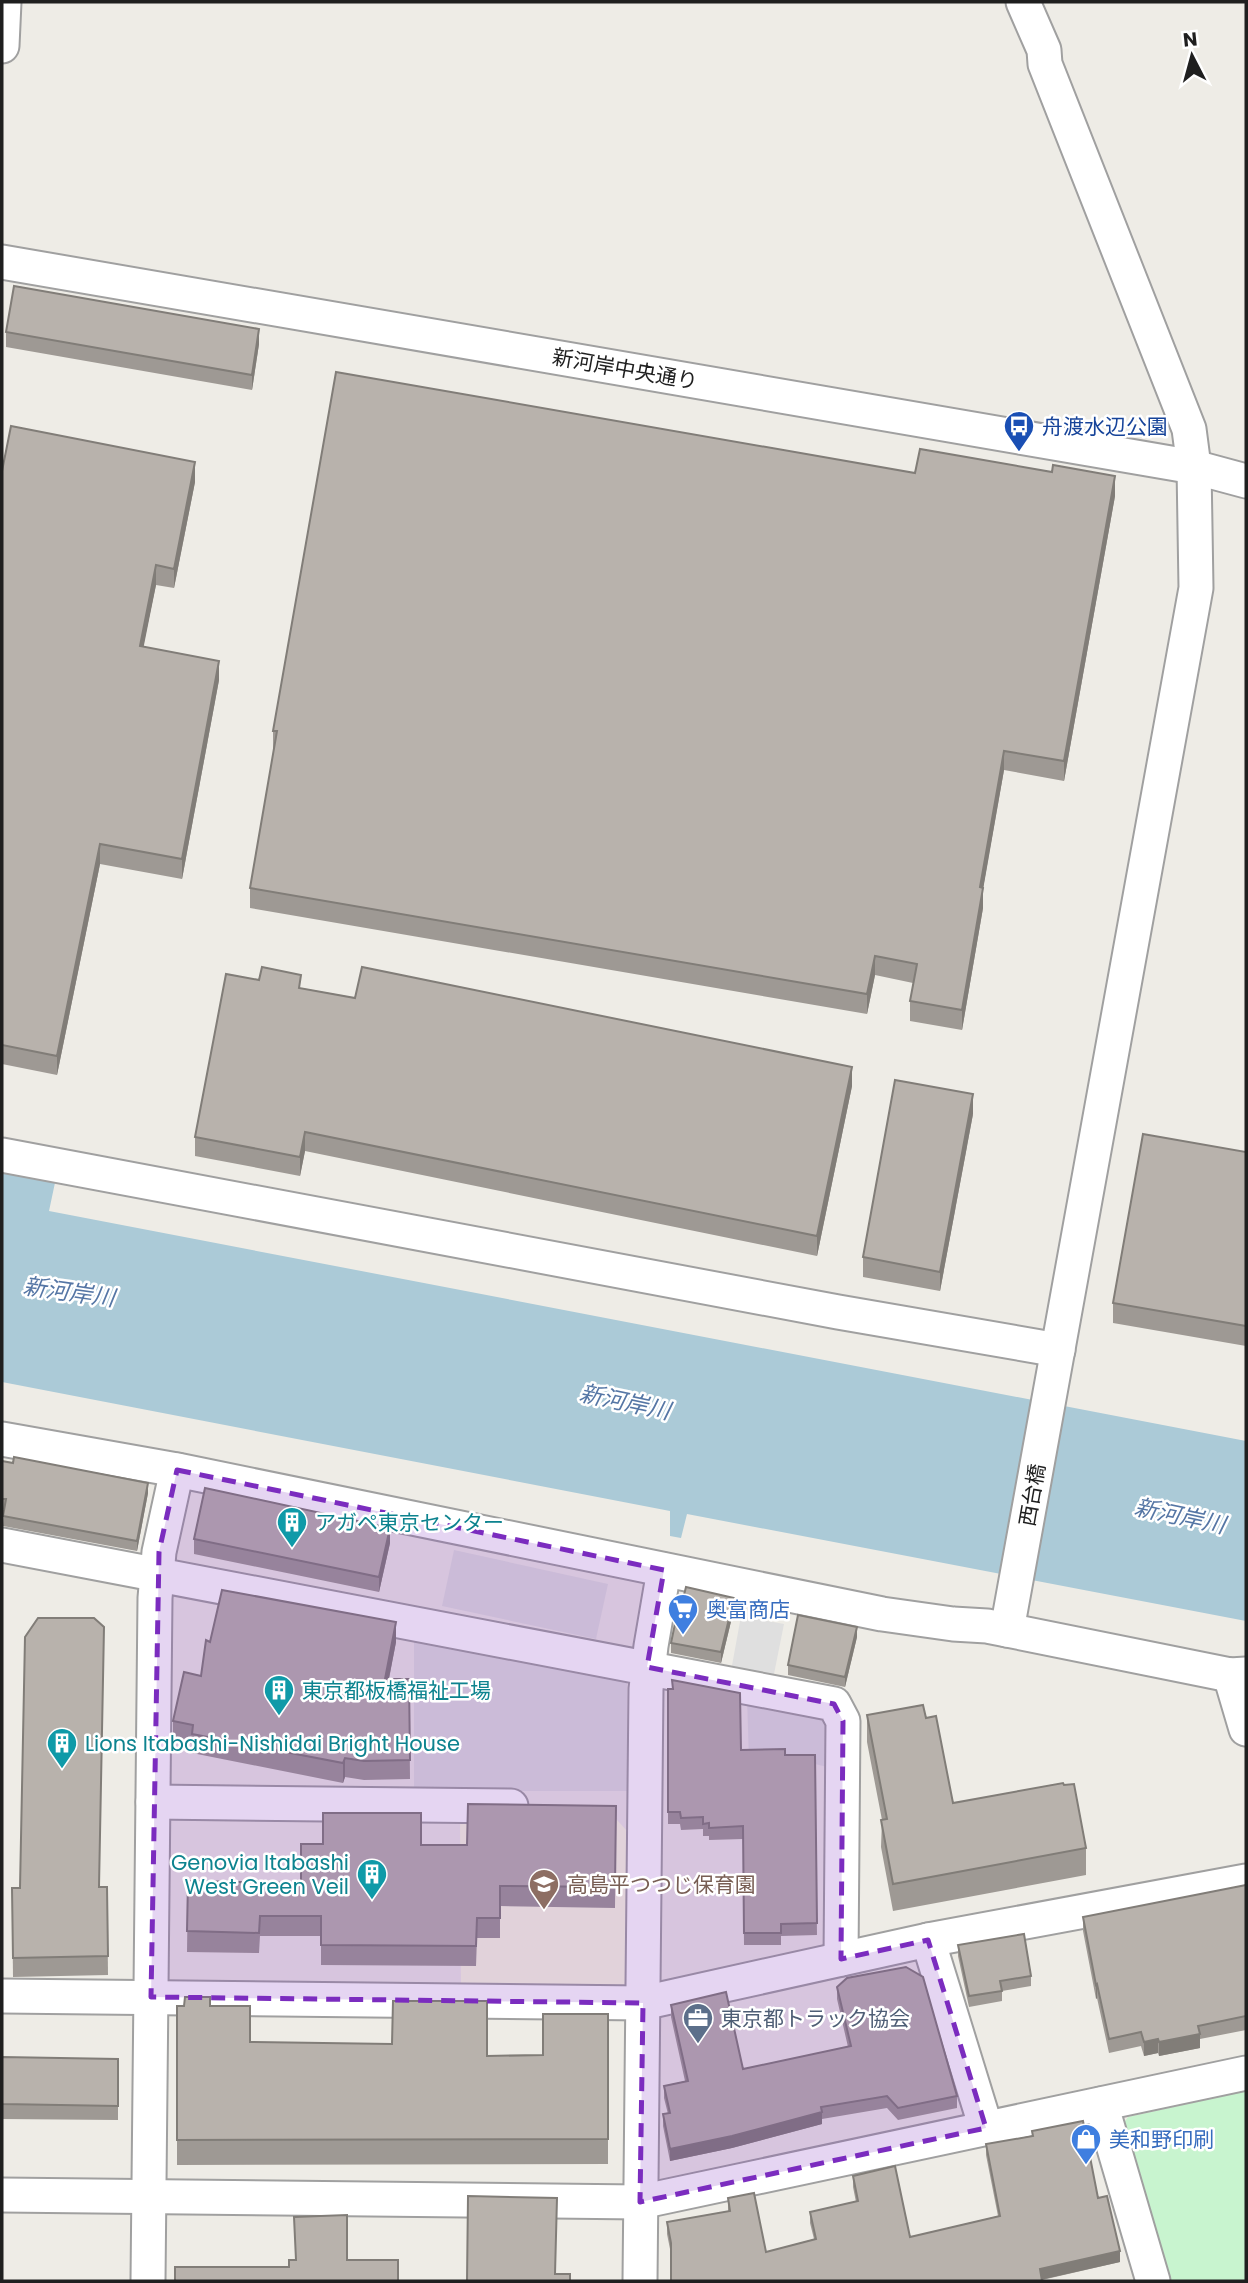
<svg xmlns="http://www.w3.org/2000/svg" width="1248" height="2283" viewBox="0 0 1248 2283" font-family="Poppins,'Noto Sans JP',sans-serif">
  <rect width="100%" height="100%" fill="#eeece6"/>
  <path fill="#fafce2" d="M460,1816L616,1819L628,1832V1993L461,1990Z"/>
  <path fill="#c8f4cf" d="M1246,2091V2281H1168L1120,2128L1128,2117Z"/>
  <g fill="#dfdfdf">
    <path d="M454,1550L608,1584L596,1639L442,1606Z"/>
    <path d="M741,1616L784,1624L773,1679L731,1671Z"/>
    <path d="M414,1641L627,1681L628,1791H414Z"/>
    <path d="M747,1698L823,1715L832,1729L831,1768L815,1764L749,1761Z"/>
  </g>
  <path fill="#abcad7" d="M2,1169L56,1178L49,1211L1246,1441V1621L687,1514L681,1538L670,1536V1511L2,1382Z"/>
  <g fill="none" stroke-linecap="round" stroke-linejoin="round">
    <g stroke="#a0a0a0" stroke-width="37">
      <g id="minor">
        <path d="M2,46L4,2"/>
        <path d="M2,262L1194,467L1246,481"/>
        <path d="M2,1155L838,1312L1058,1350"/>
        <path d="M2,1439L177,1470L882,1614L953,1624L987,1626L1230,1675L1246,1674"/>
        <path d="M2,1545L834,1704L843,1721L841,1959"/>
        <path d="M1007,1630L1196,588L1194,467L1189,429L1045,64L1044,50L1023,2"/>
        <path d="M1230,1675L1246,1729"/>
        <path d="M153,1802L511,1806"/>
        <path d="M928,1940L986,2128"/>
        <path d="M2,1996L643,2003L928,1940L1246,1881"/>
        <path d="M1101,2104L1153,2281"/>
        <path d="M2,2195L640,2202L1246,2073"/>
        <path d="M148,2281L155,1598L159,1552L177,1470"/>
        <path d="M640,2281L646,1689L651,1646L664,1570"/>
      </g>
    </g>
    <use href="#minor" stroke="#fff" stroke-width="33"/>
  </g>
  <g fill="#9e9994">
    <path d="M6,332L259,344L252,390L6,347Z"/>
    <path d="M2,471L195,482L174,588L156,585L143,646L219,680L182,879L100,864L57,1075L2,1064Z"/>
    <path d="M915,473L1115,496L1064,781L1004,770L983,888V908L962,1030L910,1021V1001L913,983L875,975L867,1014L250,908V888L274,750H273V731Z"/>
    <path d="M301,988L852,1086L817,1256L305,1151L300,1176L195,1156V1137Z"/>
    <path d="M973,1114L940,1291L863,1277V1257Z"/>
    <path d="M1246,1152V1346L1113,1323V1303Z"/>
    <path d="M2,1461L148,1493L137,1551L3,1526L4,1509H2Z"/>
    <path d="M194,1539L390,1543L379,1592L194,1554Z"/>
    <path d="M734,1609L721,1663L671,1653V1643Z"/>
    <path d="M857,1637L845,1687L788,1675V1665Z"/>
    <path d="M210,1642H396L389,1679H409L410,1779L364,1780L345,1777L343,1783L192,1753V1744L173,1740V1721L201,1676Z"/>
    <path d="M672,1680L741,1750L785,1755H815L817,1935L781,1936V1945H744L743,1839L709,1840V1836H703V1829L681,1830L680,1824H668V1689H672Z"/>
    <path d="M867,1715L926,1718L953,1803L1086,1848V1875L893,1911L881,1847L882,1820L867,1742Z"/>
    <path d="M616,1806L615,1908L500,1906V1938H477L476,1966L321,1965V1936H260L259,1953L187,1952L188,1881L301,1883L421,1845H467Z"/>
    <path d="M1246,1885V2030L1200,2039V2048L1159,2056L1158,2053L1144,2056L1141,2046L1109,2053L1097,1998L1096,1999L1083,1931V1917Z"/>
    <path d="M107,1887L108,1975L13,1977L12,1888Z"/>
    <path d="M958,1945L1031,1976V1986L1002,1991V2001L969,2007L958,1956Z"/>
    <path d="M837,1987L957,2096V2108L898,2120L887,2108L822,2119V2124L732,2148L670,2161L663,2126V2114H668L664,2098V2086L685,2081L671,2017V2005L743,2069L848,2047L837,1999Z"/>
    <path d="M177,2006H210L250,2042L487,2056L543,2055L608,2014V2164L177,2165Z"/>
    <path d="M2,2057L118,2059V2120L2,2119Z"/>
    <path d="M1032,2131L1098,2198L1120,2262L1042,2280L671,2254L667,2234V2222L728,2211V2198L766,2252L814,2239L810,2223V2212L856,2202L853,2187V2176L910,2237L998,2216L986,2155V2144L1032,2136Z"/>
  </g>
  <g fill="#817d78">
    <path d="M259,329V344L252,390V375Z"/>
    <path d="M195,462V482L174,588V569Z"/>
    <path d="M1115,476V496L1064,781V761Z"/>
    <path d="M156,565V585L140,665V646Z"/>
    <path d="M219,661V680L182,879V859Z"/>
    <path d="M1004,751V770L980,907V887Z"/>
    <path d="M100,844V864L57,1075V1056Z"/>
    <path d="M983,888V908L962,1030V1010Z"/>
    <path d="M875,956V975L867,1014V994Z"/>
    <path d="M852,1067V1086L817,1256V1236Z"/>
    <path d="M973,1094V1114L940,1291V1272Z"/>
    <path d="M305,1132V1151L300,1176V1157Z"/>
    <path d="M148,1483V1493L137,1551V1541Z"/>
    <path d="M390,1528V1543L379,1592V1577Z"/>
    <path d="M734,1598V1609L721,1663V1652Z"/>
    <path d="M396,1622V1642L385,1698V1679Z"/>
    <path d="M857,1627V1637L845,1687V1677Z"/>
    <path d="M345,1758V1777L343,1783V1763Z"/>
    <path d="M1097,1984V1998L1096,1999V1985Z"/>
    <path d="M1200,2034V2048L1159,2056V2042Z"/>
    <path d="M1158,2039V2053L1144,2056V2042Z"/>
    <path d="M822,2112V2124L732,2148L670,2161V2149Z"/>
    <path d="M1120,2251V2262L1040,2280V2269Z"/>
  </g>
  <g fill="#b8b2ac" stroke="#817d78" stroke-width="2">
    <path d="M14,286L259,329L252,375L6,332Z"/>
    <path d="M336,372L915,473L920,449L1052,472L1053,465L1115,476L1064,761L1004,751L980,887L983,888L962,1010L910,1001L917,964L875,956L867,994L250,888L277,731H273Z"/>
    <path d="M11,426L195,462L174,569L156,565L140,646L219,661L182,859L100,844L57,1056L2,1045V471Z"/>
    <path d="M262,967L301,975L299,988L355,998L362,967L852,1067L817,1236L305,1132L300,1157L195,1137L226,974L259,980Z"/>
    <path d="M895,1080L973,1094L940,1272L863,1257Z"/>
    <path d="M1143,1134L1246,1152V1326L1113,1303Z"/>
    <path d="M14,1457L148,1483L137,1541L3,1516L6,1499H2V1461L13,1463Z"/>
    <path d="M205,1488L390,1528L379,1577L194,1539Z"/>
    <path d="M686,1587L734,1598L721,1652L671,1643L681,1595H684Z"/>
    <path d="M222,1590L396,1622L385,1679H409L410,1760L364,1761L345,1758L343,1763L192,1734L193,1725L173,1721L184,1672L201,1676L206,1640L210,1642Z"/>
    <path d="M798,1615L857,1627L845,1677L788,1665Z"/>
    <path d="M38,1618H94L104,1627L99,1887H107L108,1956L13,1958L12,1888H20L25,1637Z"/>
    <path d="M672,1680L740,1693L741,1750L785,1749V1755H815L817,1923L781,1924V1933H744L743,1826L709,1828V1823L703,1824V1817L681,1818L680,1812H668V1689H673Z"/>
    <path d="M923,1705L926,1718L936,1716L953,1803L1063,1783L1064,1785L1074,1784L1086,1848L893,1884L881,1820L887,1819L867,1715Z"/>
    <path d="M468,1804L616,1806L615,1887L500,1886V1918H477L476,1946L321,1945V1916H260L259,1933L187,1931L188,1881L301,1883V1844H323V1813H421V1845H467Z"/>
    <path d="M1246,1885V2016L1198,2026L1200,2034L1159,2042L1158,2039L1144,2042L1141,2032L1109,2039L1097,1984L1096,1985L1083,1917Z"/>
    <path d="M1024,1934L1031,1976L1000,1981L1002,1991L969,1996L958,1945Z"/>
    <path d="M906,1967L923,1977L957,2096L898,2108L887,2096L821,2107L822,2112L732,2136L670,2149L663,2114L670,2113L664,2086L688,2081L671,2005L726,1992L743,2069L851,2046L837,1987L847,1978Z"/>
    <path d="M185,1997H210V2006H250V2042L392,2044L393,2001H487V2056L543,2055V2014H608V2139L177,2140V2006H184Z"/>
    <path d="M2,2057L118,2059V2106L2,2104Z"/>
    <path d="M1083,2121L1098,2198L1107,2196L1120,2251L1040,2269L1042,2281H671V2243L667,2222L730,2211L728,2198L754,2193L766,2252L816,2239L810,2212L858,2201L853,2176L895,2166L910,2237L1000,2216L986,2144L1033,2136L1032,2131Z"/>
    <path d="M468,2196L557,2198L555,2274H570V2281H467Z"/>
    <path d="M347,2215V2260H398V2281H175V2267H289V2260H296L294,2217Z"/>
  </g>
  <path fill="#7b2cbf" fill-opacity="0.2" stroke="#7b2cbf" stroke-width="5" stroke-dasharray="14 9" stroke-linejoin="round" d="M177,1470L664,1570L647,1667L834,1704L843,1721L841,1959L928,1940L986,2128L640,2202L643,2003L151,1997L159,1552Z"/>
  <defs>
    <g id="bus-pin" transform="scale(1.575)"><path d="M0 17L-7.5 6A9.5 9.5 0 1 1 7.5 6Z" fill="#1a4fb4" stroke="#fff"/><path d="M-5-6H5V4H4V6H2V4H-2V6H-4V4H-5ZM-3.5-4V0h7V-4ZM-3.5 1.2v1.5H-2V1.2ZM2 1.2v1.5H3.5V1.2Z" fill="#fff"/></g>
    <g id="building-pin" transform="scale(1.575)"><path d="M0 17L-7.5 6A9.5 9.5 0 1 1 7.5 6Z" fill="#0f9aa8" stroke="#fff"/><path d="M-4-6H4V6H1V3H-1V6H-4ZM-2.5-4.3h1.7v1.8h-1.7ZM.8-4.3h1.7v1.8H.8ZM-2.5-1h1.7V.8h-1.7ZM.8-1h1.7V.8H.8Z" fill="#fff"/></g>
    <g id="supermarket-pin" transform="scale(1.575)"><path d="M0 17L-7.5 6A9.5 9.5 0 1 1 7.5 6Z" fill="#3f7fe0" stroke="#fff"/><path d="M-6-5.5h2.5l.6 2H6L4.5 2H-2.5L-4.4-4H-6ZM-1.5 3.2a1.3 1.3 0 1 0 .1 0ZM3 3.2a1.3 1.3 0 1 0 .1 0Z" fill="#fff"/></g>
    <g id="school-pin" transform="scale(1.575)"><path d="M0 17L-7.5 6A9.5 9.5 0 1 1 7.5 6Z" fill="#8d6e63" stroke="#fff"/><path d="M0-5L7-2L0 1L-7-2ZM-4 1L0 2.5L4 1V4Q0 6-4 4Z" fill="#fff"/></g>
    <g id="office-pin" transform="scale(1.575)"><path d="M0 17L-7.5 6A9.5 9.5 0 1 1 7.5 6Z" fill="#5c6f8a" stroke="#fff"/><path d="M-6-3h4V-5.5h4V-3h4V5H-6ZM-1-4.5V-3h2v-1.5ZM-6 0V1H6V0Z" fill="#fff"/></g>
    <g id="shop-pin" transform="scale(1.575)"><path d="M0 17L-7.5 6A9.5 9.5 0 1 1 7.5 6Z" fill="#3f7fe0" stroke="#fff"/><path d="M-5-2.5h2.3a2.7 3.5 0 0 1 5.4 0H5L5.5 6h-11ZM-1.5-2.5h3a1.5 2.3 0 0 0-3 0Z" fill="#fff"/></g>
  </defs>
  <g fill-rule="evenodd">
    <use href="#bus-pin" x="1019" y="426"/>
    <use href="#building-pin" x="292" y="1522"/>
    <use href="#supermarket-pin" x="683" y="1609"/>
    <use href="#building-pin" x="279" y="1690"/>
    <use href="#building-pin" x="62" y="1743"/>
    <use href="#building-pin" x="372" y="1874"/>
    <use href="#school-pin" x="544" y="1884"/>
    <use href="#office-pin" x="698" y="2018"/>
    <use href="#shop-pin" x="1086" y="2139"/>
  </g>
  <g text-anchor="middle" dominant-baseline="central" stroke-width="5" stroke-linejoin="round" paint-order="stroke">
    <g font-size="21" fill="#1f1f1f" stroke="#fff">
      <text transform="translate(625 369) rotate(10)">新河岸中央通り</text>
      <text transform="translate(1032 1495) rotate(-80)">西台橋</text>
    </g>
    <g font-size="21" fill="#164399" stroke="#fff" text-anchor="start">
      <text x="1042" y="426">舟渡水辺公園</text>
    </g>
    <g font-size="21" fill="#0d838f" stroke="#fff" text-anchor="start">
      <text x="315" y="1522">アガペ東京センター</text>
      <text x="302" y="1690">東京都板橋福祉工場</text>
      <text x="85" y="1743">Lions Itabashi-Nishidai Bright House</text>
      <text x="349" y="1862" text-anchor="end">Genovia Itabashi<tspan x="349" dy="24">West Green Veil</tspan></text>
    </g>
    <g font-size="21" fill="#366cbe" stroke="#fff" text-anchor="start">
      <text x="706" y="1609">奥富商店</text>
      <text x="1109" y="2139">美和野印刷</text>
    </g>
    <g font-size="21" fill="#785e54" stroke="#fff" text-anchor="start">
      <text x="567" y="1884">高島平つつじ保育園</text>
    </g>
    <g font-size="21" fill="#4e5e75" stroke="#fff" text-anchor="start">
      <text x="721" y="2018">東京都トラック協会</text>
    </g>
    <g font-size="23" font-style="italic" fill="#5576a5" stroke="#fff">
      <text transform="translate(69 1292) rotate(8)">新河岸川</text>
      <text transform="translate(625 1402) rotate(12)">新河岸川</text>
      <text transform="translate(1180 1516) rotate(12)">新河岸川</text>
    </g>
  </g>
  <rect width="1248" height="2283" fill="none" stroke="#1f1f1f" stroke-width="7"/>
  <g transform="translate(1192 56) rotate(354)" stroke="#ffffff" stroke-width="5" paint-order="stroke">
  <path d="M0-5L12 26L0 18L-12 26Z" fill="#1f1f1f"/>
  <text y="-10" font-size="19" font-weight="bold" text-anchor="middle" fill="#1f1f1f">N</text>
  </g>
</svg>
